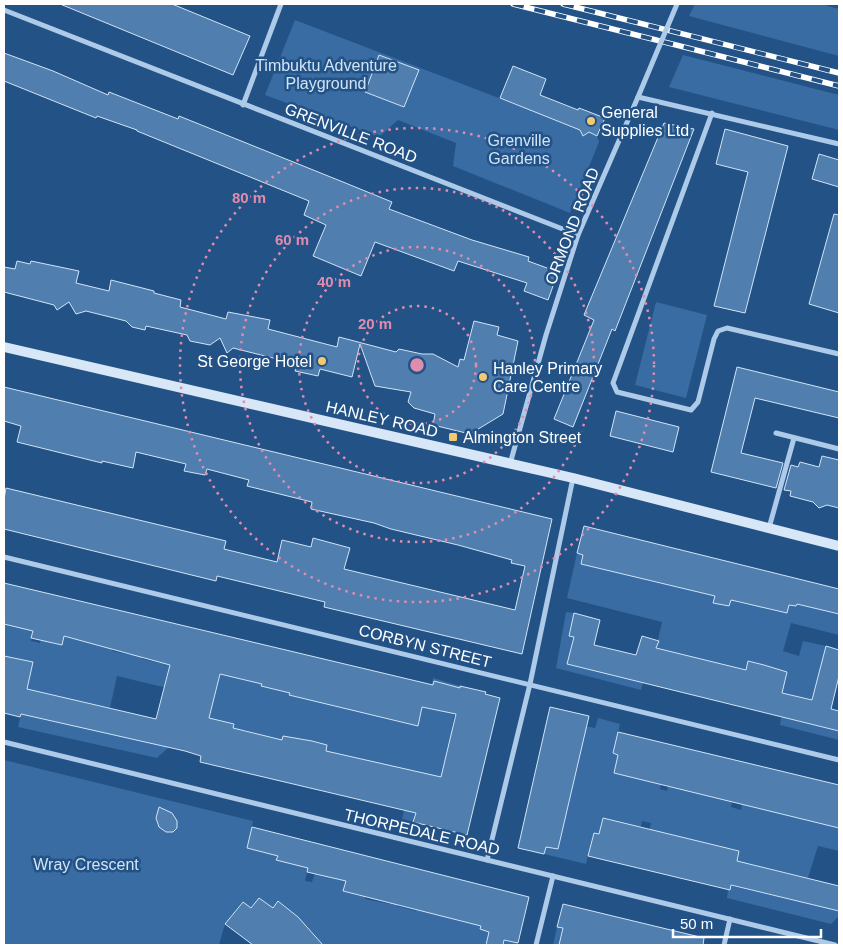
<svg xmlns="http://www.w3.org/2000/svg" width="843" height="949" viewBox="0 0 843 949" font-family="Arial,sans-serif">
  <rect width="100%" height="100%" fill="#235286"/>
  <g fill="#386ca2">
    <path d="M695,4H821L839,9V56L689,16Z"/>
    <path d="M295,20L580,129L583,135L589,132L597,136L599,142L570,213L453,166L456,143L398,120L379,137L265,95Z"/>
    <path d="M683,55L839,95V130L669,87Z"/>
    <path d="M656,302L707,315L686,398L635,385Z"/>
    <path d="M577,553L643,579L715,596L713,602L729,606L733,591L736,602L755,606L758,597L767,609L786,613L789,605L796,606L797,604L839,614V635L791,623L783,651L799,656L803,641L826,646L815,692L821,706L782,693L785,678L773,670V668L749,661L746,670L656,648L662,622L567,598Z"/>
    <path d="M566,612L574,613L569,635L574,637L568,664L643,683L641,690L556,668Z"/>
    <path d="M46,616L52,642L61,645L64,636L72,638L116,633L112,651L131,655L146,640L142,659L161,663L166,645L210,678L219,680L220,673L265,669L261,686L294,676L289,695L310,700L323,684L319,702L370,714L382,706L380,717L418,726L422,707L428,708L433,678L460,686L452,727L464,730L439,786L416,810L413,822L402,819L413,771L330,752L326,768L292,738L283,736L282,740L272,738L258,751L262,735L244,730L229,745L234,724L217,720L207,732L213,699L117,676L110,708L27,690L10,665L4,664V623L33,631L31,641L40,643Z"/>
    <path d="M21,714L169,747L157,758L18,727Z"/>
    <path d="M781,717L839,731V740L780,725Z"/>
    <path d="M598,718L620,724L613,753L618,755L614,773L661,784L660,789L667,791L673,767L674,788L693,792L736,784L731,807L741,810L742,804L839,828V851L818,846L808,878L747,863V865L736,863L739,851L730,848L716,863L720,846L711,844L706,861L705,843L687,838L673,853L677,836L659,832L645,846L651,823L642,821L641,827L630,825L618,839L622,822L603,818L599,834L594,833L586,864L544,854L546,847L558,849L576,770V724L595,728Z"/>
    <path d="M4,760L253,821L247,848L268,853L279,849L277,859L308,868L305,881L312,882L315,873L340,880L348,874L343,891L360,896L370,879L365,899L390,904L394,887L401,888L397,906L416,911L421,892L458,902L453,919L472,924L477,907L485,909L480,929L505,936L504,940L518,943L517,945H503V940L488,937L486,945H323L306,925L290,939L283,933L296,915L279,901L273,908L259,898L251,908L242,902L225,924L219,945H4Z"/>
    <path d="M732,886L839,911V916L831,924L727,898L728,889Z"/>
    <path d="M557,927L563,928L559,945H562H553Z"/>
  </g>
  <g fill="#507eaf" stroke="#d1e4f7" fill-rule="evenodd">
    <path d="M60,4H172L250,36L233,75Z"/>
    <path d="M4,53L53,71L108,95L109,92L178,119L179,116L343,182L392,202L389,209L472,240L529,257L528,261L558,272L548,300L524,291L527,283L458,261L454,271L375,242L361,276L313,256L326,225L304,215L309,201L137,131V130L97,116L96,118L4,81Z"/>
    <path d="M379,55L419,70L404,107L365,92Z"/>
    <path d="M513,66L546,79L540,95L578,110L579,108L605,118L597,136L589,132L583,136L580,130L500,98Z"/>
    <path d="M664,123L694,129L615,331L612,329L573,427L554,419L594,320L584,315Z"/>
    <path d="M725,129L788,146L745,313L714,306L748,172L716,164Z"/>
    <path d="M819,154L839,160V187L812,179Z"/>
    <path d="M834,214L839,215V313L809,304Z"/>
    <path d="M17,261L30,264L31,261L79,271L76,283L109,291L111,280L154,291V293L181,300L180,307L226,319L228,312L270,320L268,329L337,347L339,337L396,352L399,349L422,354H433L458,367L460,359L464,360L474,321L499,327L497,335L518,341L503,414L470,434L433,425L435,414L414,408L408,402L411,392L375,386L360,344L352,377L320,369L318,376L295,371L297,364L233,348L227,353L220,338L210,345L190,341L187,335L146,326L145,330L132,327L126,321L86,311L76,314L69,302L57,310L54,305L4,292V267L15,269Z"/>
    <path d="M737,367L839,392V418L755,398L741,453L783,463L776,488L711,472Z"/>
    <path d="M4,387L552,519L522,654L324,607L325,602L217,576L216,581L4,529V499L6,488L226,541L224,549L277,562L282,540L311,547L313,538L350,548L344,569L515,610L525,566L511,563L512,560L458,545L391,529L374,523L311,509L312,502L247,486L249,480L207,469L205,475L184,471L186,464L136,452L133,468L102,461V463L17,442L21,426L4,421Z"/>
    <path d="M616,411L679,427L673,452L610,436Z"/>
    <path d="M822,456L839,460V508L827,505L819,508L813,502L790,496L791,491L784,490L791,465L798,467L800,462L819,467Z"/>
    <path d="M584,526L839,589V614L797,604L796,606L789,605L787,613L731,600L729,606L713,603L715,596L581,564L583,555L577,553Z"/>
    <path d="M4,583L433,685L434,681L460,688V686L486,692L485,694L500,698L467,835L413,822L416,813L200,762L201,756L185,751L21,714L20,717L4,713V656L33,662L27,689L156,719L170,665L64,636L62,645L31,638L33,631L4,624ZM220,674L262,684L261,686L290,693L289,695L418,726L422,707L456,714L441,777L326,751L327,745L312,741L283,736L282,740L233,728L234,724L209,718Z"/>
    <path d="M574,613L600,620L594,645L636,655L642,636L659,641L656,648L746,670L748,661L764,665L787,672L782,693L812,700L826,646L839,650V676L831,709L839,711V731L567,664L574,637L569,636Z"/>
    <path d="M550,707L589,716L558,849L546,847L544,854L518,848Z"/>
    <path d="M618,732L839,785V828L614,773L618,755L613,753Z"/>
    <path d="M159,807L172,813L177,821V828L173,832H166L159,827L156,818Z"/>
    <path d="M603,818L739,851L737,861L839,886V911L731,885L730,890L588,856L594,833L599,834Z"/>
    <path d="M252,827L529,897L518,943L504,940L503,945H486L489,932L480,929L481,926L343,891L346,881L307,872L308,868L276,860L278,856L247,848Z"/>
    <path d="M259,898L273,908L278,901L298,917L323,945H253L225,924L243,902L251,908Z"/>
    <path d="M563,904L704,938L703,945H559L563,928L557,927Z"/>
  </g>
  <g fill="none" stroke-linecap="round" stroke-linejoin="round">
    <g stroke="#adcae9" stroke-width="5">
      <path d="M4,10L578,235"/>
      <path d="M243,105L281,4"/>
      <path d="M712,113L613,383L617,392L691,410L698,402L714,339L718,331L727,328L839,354"/>
      <path d="M776,433L839,449"/>
      <path d="M510,464L546,335L578,235L638,97L839,144"/>
      <path d="M769,528L794,438"/>
      <path d="M4,557L839,760"/>
      <path d="M4,742L835,945"/>
      <path d="M487,860L530,684L573,478"/>
      <path d="M536,945L553,876"/>
      <path d="M724,945L730,919"/>
    </g>
    <path stroke="#d8e7f7" stroke-width="10" d="M4,347L573,478L839,546"/>
    <g stroke="#fff" stroke-width="5.5">
      <g id="rail">
        <path d="M513,4L839,86"/>
        <path d="M563,4L839,73"/>
      </g>
    </g>
    <use href="#rail" stroke="#235286" stroke-width="4" stroke-dasharray="11" stroke-linecap="butt"/>
    <path stroke="#adcae9" stroke-width="5" d="M638,97L677,4"/>
  </g>
  <g fill="none" stroke="#e08cad" stroke-width="2.5" stroke-dasharray="2.5 5">
    <circle cx="417" cy="365" r="59"/>
    <circle cx="417" cy="365" r="118"/>
    <circle cx="417" cy="365" r="177"/>
    <circle cx="417" cy="365" r="237"/>
  </g>
  <g fill="#f4c970" stroke="#235286" stroke-width="2">
    <circle cx="591" cy="121" r="5"/>
    <circle cx="322" cy="361" r="5"/>
    <circle cx="483" cy="377" r="5"/>
    <rect x="448" y="432" width="10" height="10" rx="2.5"/>
  </g>
  <g text-anchor="middle" dominant-baseline="central" stroke-width="5" stroke-linejoin="round" paint-order="stroke">
    <g font-size="16" fill="#d1e4f7" stroke="#235286">
      <text x="326" y="65">Timbuktu Adventure<tspan x="326" dy="18">Playground</tspan></text>
      <text x="519" y="140">Grenville<tspan x="519" dy="18">Gardens</tspan></text>
      <text x="86" y="864">Wray Crescent</text>
    </g>
    <g font-size="16" fill="#fff" stroke="#235286" text-anchor="start">
      <text x="601" y="112">General<tspan x="601" dy="18">Supplies Ltd</tspan></text>
      <text x="312" y="361" text-anchor="end">St George Hotel</text>
      <text x="493" y="368">Hanley Primary<tspan x="493" dy="18">Care Centre</tspan></text>
      <text x="463" y="437">Almington Street</text>
    </g>
    <g font-size="16" fill="#fff" stroke="#235286">
      <text transform="translate(351 133) rotate(21)">GRENVILLE ROAD</text>
      <text transform="translate(572 226) rotate(-69)">ORMOND ROAD</text>
      <text transform="translate(382 419) rotate(13)">HANLEY ROAD</text>
      <text transform="translate(425 646) rotate(14)">CORBYN STREET</text>
      <text transform="translate(422 832) rotate(13)">THORPEDALE ROAD</text>
    </g>
  </g>
  <circle cx="417" cy="365" r="8" fill="#e08cad" stroke="#235286" stroke-width="2.5"/>
  <g font-size="15" text-anchor="middle" font-weight="bold" fill="#e08cad" stroke="#235286" stroke-width="5" stroke-linejoin="round" paint-order="stroke">
    <text x="249" y="203">80 m</text>
    <text x="292" y="245">60 m</text>
    <text x="334" y="287">40 m</text>
    <text x="375" y="329">20 m</text>
  </g>
  <rect width="843" height="949" fill="none" stroke="#ffffff" stroke-width="10"/>
  <path d="M673 929v8h148v-8" fill="none" stroke="#ffffff" stroke-width="2.5"/>
  <text x="680" y="929" font-size="15" fill="#ffffff" stroke="#235286" stroke-width="4" paint-order="stroke">50 m</text>
</svg>
